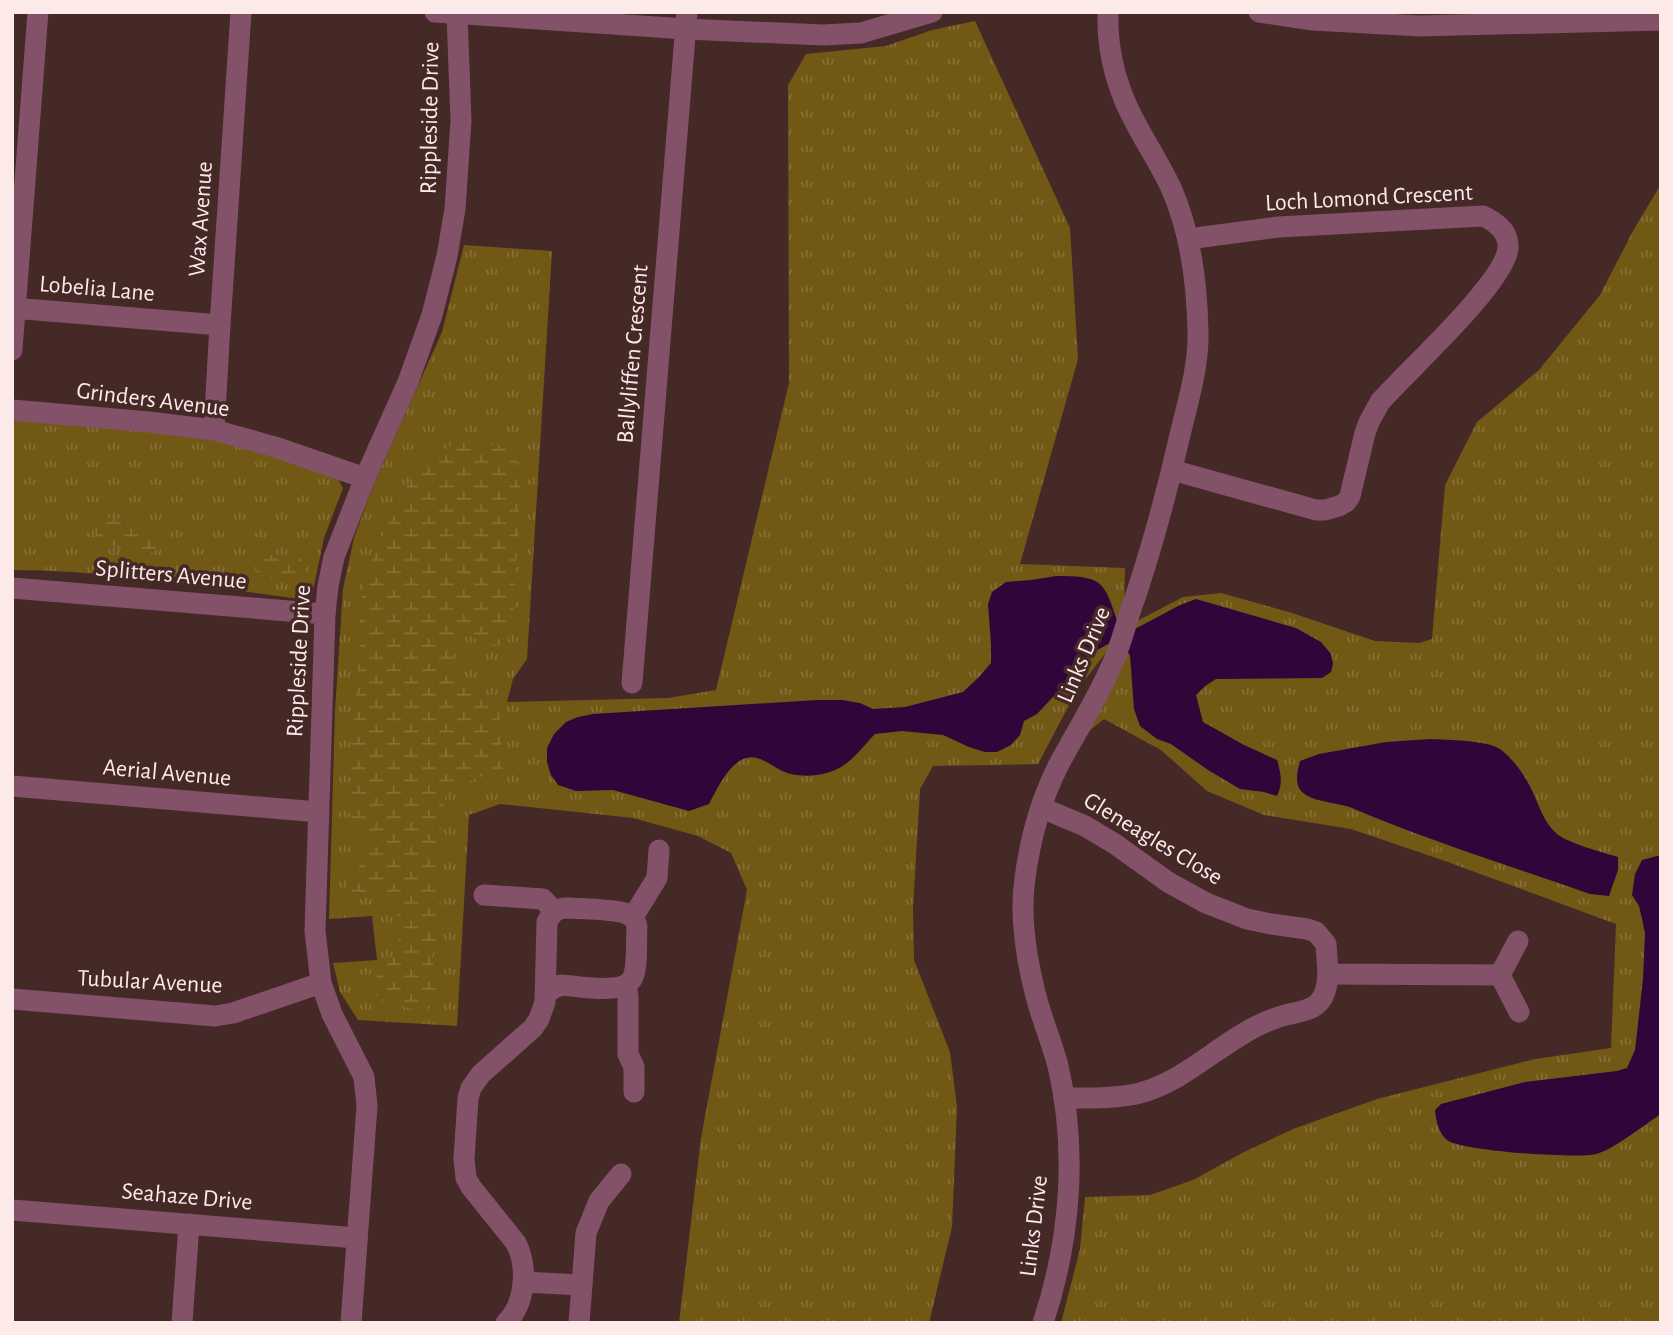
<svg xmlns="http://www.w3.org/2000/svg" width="1673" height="1335" viewBox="0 0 1673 1335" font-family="'Alegreya Sans',sans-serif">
  <defs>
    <pattern id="grass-tufts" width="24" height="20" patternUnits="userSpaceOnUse" patternTransform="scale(1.75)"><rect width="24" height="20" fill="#715815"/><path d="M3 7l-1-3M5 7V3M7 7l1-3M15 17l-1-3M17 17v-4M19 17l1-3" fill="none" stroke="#867037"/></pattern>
    <pattern id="wetland-marsh" width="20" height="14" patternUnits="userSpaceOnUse" patternTransform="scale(1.75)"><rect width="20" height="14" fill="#715815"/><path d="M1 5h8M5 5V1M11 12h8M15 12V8" fill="none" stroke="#867037"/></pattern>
  </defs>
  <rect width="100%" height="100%" fill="#442927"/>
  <g fill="url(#grass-tufts)">
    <path d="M975,21L1070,228L1078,359L1020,564L1125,568L1124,612L1139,620L1183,597L1221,593L1292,613L1375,641L1419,643L1432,639L1445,485L1477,422L1539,370L1600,295L1633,231L1661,184V1323H1061L1080,1249L1085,1197L1150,1195L1193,1180L1242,1153L1293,1129L1377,1099L1535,1059L1611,1048L1616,924L1445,861L1351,829L1264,815L1207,791L1161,750L1104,719L1089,731L1108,650L1077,690L1038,764L933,766L920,789L913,908L914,960L950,1052L957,1107L952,1227L929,1323H679L701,1138L747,890L731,853L698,836L633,818L500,804L469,815L457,1026L358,1020L340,992L333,963L377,960L372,916L329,919L335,710L343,589L354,538L373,486L442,332L464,245L552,251L527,659L513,679L507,702L668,698L716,690L789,383L788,85L806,54L886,46L932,30Z"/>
    <path d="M12,419L213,438L337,477L343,488L324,538L312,595L301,599C207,587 107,570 12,570Z"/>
  </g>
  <g fill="url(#wetland-marsh)">
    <path d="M461,440L511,447L521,476L513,619L507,643L488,647L472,637L456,631L451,650L461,684L479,694L499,707L503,771L483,776L446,791L437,855L442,913L432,958L440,1003L425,1011L384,1003L368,987L399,949L397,912L380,895L347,892L349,872L370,860L369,843L350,828L351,753L361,635V607L363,580L397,503L421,462Z"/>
    <path d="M110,518L135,521L158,533L162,545L153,553L125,552L96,537L94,524Z"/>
    <path d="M276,554L301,557L305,570L295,579H272L256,570L258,559Z"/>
  </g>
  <g fill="#2f053a">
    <path d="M1056,576C1103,576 1104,581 1118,623L1135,629L1180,605L1196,599L1296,628L1321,642L1331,654L1333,664L1331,672L1322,678L1216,679L1205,686L1196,695L1203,722L1244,745L1277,760C1281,773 1283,784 1277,796L1264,792L1240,789L1208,770L1171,744L1157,739L1140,726L1134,709L1130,655L1125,649L1110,643L1090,654L1080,663L1067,682L1037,714L1024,721L1020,735L1011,745L997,752H985L969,747L943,735L902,731L875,734C862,747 852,763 835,770C822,776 805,777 791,774C774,771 760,750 741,760C726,769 717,789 709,804L689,811L613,790L576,791L558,785L551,775L547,762V748L554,734L566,722L578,717L593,714L817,700H842L860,703L873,709L905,707L963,692L979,677L991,663V644L988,604L992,592L1006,582L1031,580Z"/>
    <path d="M1430,739C1447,740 1486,740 1500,749C1516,761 1527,779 1535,797C1540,809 1546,825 1557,834C1570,844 1602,852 1618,857V870L1609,896L1590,894C1510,866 1430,841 1352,808C1340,803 1316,802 1306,795C1293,787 1297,773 1300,761L1319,754L1386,742Z"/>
    <path d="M1661,855V1114C1645,1124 1613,1150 1596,1154C1577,1159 1461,1151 1447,1140C1438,1133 1436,1120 1435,1110L1441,1104L1525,1082L1617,1071L1627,1068L1635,1050L1643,979L1645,933L1639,906L1632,895L1635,874L1642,860Z"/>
  </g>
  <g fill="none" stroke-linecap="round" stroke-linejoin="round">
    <g stroke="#835269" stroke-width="21">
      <path d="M435,12L686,29L823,35L861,33L932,12"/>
      <path d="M1259,12L1313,20L1420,26L1661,20"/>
      <path d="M12,308L220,325"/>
      <path d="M12,350L38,12"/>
      <path d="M12,410L149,422L214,430L275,447L365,478"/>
      <path d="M214,430L220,325L241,12"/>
      <path d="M1172,470L1316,510H1325L1339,506L1346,502L1350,496L1365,433L1369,422L1380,402C1407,371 1505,283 1508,248C1509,232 1496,222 1483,216L1278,227L1188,239"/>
      <path d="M12,588L325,614"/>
      <path d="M632,683L687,12"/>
      <path d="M12,786L318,812"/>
      <path d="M1042,808L1085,826L1115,844L1168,882L1206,903L1247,919L1271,924L1307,929L1316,932L1326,944L1328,974L1500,975"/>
      <path d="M484,895L543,899L554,911"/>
      <path d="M633,917L657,878L659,850"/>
      <path d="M1518,941L1500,975L1519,1012"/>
      <path d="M626,985L628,996V1054L634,1067V1092"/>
      <path d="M12,999L215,1016L233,1013L321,983"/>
      <path d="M1064,1098C1089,1098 1115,1099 1140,1093C1184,1081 1217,1046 1257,1026C1265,1022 1273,1019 1282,1016C1292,1013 1304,1012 1313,1007C1325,1000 1327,987 1328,974"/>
      <path d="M12,1210L357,1238"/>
      <path d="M523,1282L582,1285L586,1233L599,1201L621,1174"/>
      <path d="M182,1323L189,1224"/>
      <path d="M351,1323L367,1106L364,1077L332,1014L321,983L315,931L325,614L328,586L334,557L365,478L408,382L432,315L447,256L455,209L461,121L457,14"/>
      <path d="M506,1323C526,1303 528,1267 516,1243L471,1187L466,1178L464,1159L468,1098L471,1088L481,1074L533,1028L539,1019L545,1002L547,922C552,912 557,908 568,908C583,909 615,909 627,914C634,917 636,921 637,927C636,940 638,965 633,977C625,996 579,986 561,985L554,988L545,995"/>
      <path d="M579,1323L582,1285"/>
      <path d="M1043,1323C1070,1241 1078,1151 1058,1066C1052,1043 1043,1022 1037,1000C1027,962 1019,917 1025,878C1030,840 1041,800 1058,766C1075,734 1095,703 1110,669C1118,653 1123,635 1128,618C1149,559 1165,500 1179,439C1187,404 1199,368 1198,331C1197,284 1191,234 1172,190C1158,159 1137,131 1124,99C1113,72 1107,42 1108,12"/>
    </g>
  </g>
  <g text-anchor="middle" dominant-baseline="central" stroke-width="7" stroke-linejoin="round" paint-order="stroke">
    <g font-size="24" fill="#fce9e8" stroke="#442927">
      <text transform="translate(430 118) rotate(-89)">Rippleside Drive</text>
      <text transform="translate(1369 198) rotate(-3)">Loch Lomond Crescent</text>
      <text transform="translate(201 219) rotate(-86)">Wax Avenue</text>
      <text transform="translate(97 289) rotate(5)">Lobelia Lane</text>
      <text transform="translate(633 354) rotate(-85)">Ballyliffen Crescent</text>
      <text transform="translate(153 400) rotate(7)">Grinders Avenue</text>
      <text transform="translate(171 575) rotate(5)">Splitters Avenue</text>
      <text transform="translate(1084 655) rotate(-67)">Links Drive</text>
      <text transform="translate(299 661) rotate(-87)">Rippleside Drive</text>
      <text transform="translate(167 773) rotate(5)">Aerial Avenue</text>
      <text transform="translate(1153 839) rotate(31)">Gleneagles Close</text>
      <text transform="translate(150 982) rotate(3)">Tubular Avenue</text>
      <text transform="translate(187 1197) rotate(5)">Seahaze Drive</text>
      <text transform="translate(1034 1226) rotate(-83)">Links Drive</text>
    </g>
  </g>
  <rect width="1673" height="1335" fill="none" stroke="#fce9e8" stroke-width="28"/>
</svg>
